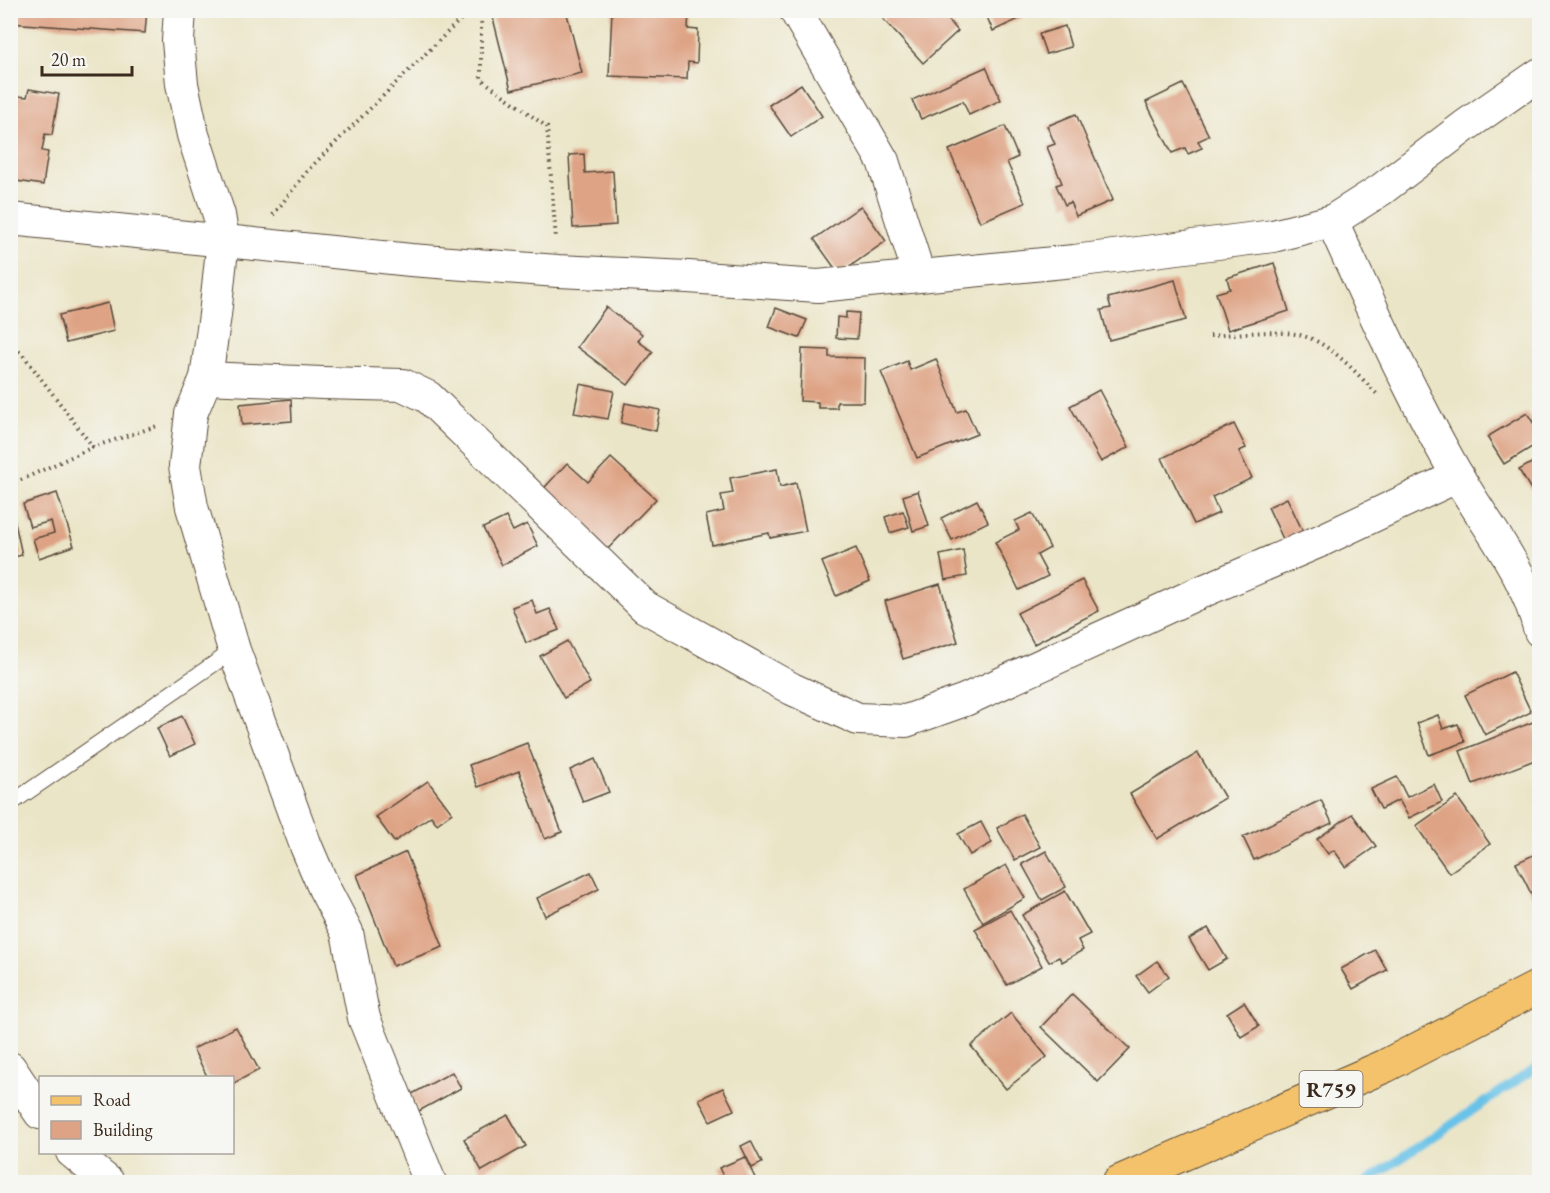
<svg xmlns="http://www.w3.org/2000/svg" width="1550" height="1193" viewBox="0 0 1550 1193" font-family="'EB Garamond',serif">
  <rect width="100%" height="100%" fill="#f6f6f2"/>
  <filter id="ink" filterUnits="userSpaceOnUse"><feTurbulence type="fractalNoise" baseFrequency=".0167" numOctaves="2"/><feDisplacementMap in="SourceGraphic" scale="12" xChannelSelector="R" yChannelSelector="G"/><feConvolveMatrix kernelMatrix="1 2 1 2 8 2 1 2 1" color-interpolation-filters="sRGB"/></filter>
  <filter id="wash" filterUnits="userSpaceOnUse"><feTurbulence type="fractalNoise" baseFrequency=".008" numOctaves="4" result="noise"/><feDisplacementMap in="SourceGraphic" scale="24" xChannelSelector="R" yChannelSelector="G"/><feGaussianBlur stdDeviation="1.35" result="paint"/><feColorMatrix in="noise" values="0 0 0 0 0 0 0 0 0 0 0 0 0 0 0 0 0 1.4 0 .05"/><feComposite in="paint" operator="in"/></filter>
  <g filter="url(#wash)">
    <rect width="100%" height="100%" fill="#ebe5c7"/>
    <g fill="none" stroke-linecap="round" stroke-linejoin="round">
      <path stroke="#69c2e7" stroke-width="9" d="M1366,1182L1540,1065"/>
    </g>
    <g id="blocks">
      <g fill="#dea384">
        <path d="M10,10H147L145,33L10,23Z"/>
        <path d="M491,10H566L582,73L511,90Z"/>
        <path d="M612,10H689L688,29L698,30L697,63L688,62L687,79L609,76Z"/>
        <path d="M892,10H940L958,31L923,63L883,19Z"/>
        <path d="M984,10H1038L993,31Z"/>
        <path d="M1065,26L1071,47L1046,54L1039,34Z"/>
        <path d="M986,67L1001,100L969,115L963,101L921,119L912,100Z"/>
        <path d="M801,84L822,116L791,137L769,105Z"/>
        <path d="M1183,84L1209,136L1198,141L1202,148L1188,154L1185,148L1172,153L1146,102Z"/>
        <path d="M29,89L59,94L52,135L45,134L42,151L48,152L43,185L10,180V95L27,97Z"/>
        <path d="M1076,114L1113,200L1076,216L1070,202L1065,205L1056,185L1062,183L1047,147L1055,144L1047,126Z"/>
        <path d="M1005,126L1018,157L1007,162L1025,203L980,222L949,150Z"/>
        <path d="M584,154L585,173L613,171L616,225L573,228L569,155Z"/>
        <path d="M861,206L886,241L839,274L814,239Z"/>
        <path d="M1274,263L1289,311L1228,330L1216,293L1230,289L1227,278Z"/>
        <path d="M1175,280L1186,320L1109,340L1101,310L1111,308L1108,298Z"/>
        <path d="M108,303L114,331L66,343L59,315Z"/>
        <path d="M606,307L642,334L638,341L653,352L628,385L577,347Z"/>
        <path d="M776,308L807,320L799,338L769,327Z"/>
        <path d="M846,312L859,313L857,339L836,338L837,317L846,318Z"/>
        <path d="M802,349L829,350V357L865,358L864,402H837V408H818V402L800,401Z"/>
        <path d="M936,359L957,412L966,409L977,434L917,458L881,372L907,361L910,370Z"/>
        <path d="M580,384L614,391L608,419L574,413Z"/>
        <path d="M1099,390L1129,447L1101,462L1070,406Z"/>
        <path d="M291,399L292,421L242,425L240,404Z"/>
        <path d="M625,403L660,410L656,431L621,423Z"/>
        <path d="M1527,413L1540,433V442L1504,464L1487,437Z"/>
        <path d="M1234,424L1246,448L1239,451L1252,478L1212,497L1219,513L1194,524L1162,458Z"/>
        <path d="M611,458L656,499L601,556L536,497L567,463L588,482Z"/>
        <path d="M1540,458V504L1519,470Z"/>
        <path d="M777,469L780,487L796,483L806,531L770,538L769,533L712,545L706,515L724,511L721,495L733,493L730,478Z"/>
        <path d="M918,491L929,526L913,531L903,496Z"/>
        <path d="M57,493L74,546L39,558L33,539L54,533L51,521L30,527L23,504Z"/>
        <path d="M1287,498L1304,534L1285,543L1268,507Z"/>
        <path d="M977,500L988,522L952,540L941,518Z"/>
        <path d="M903,511L909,527L890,533L885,517Z"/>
        <path d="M1032,513L1050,548L1037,555L1048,576L1019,590L995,542L1019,530L1015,521Z"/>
        <path d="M506,517L513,531L527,524L538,546L502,565L483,528Z"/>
        <path d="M10,518H14L22,555L10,558Z"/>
        <path d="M856,548L870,581L836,596L822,562Z"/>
        <path d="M963,550L967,576L945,580L940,555Z"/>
        <path d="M1082,580L1099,611L1034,644L1017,613Z"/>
        <path d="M940,584L958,642L903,659L885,601Z"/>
        <path d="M532,600L537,614L550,609L559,630L526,643L512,607Z"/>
        <path d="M567,641L590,683L564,698L540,656Z"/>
        <path d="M1512,672L1531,712L1485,735L1465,695Z"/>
        <path d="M1438,715L1443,729L1458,724L1465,742L1429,755L1417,723Z"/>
        <path d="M182,716L195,744L170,756L157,728Z"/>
        <path d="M1533,722L1540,738V758L1473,784L1460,751Z"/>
        <path d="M527,743L562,832L545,839L519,771L478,787L469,765Z"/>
        <path d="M1198,753L1225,798L1157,839L1130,794Z"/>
        <path d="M595,759L609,792L583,802L570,770Z"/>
        <path d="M1397,777L1407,797L1434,784L1442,802L1409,818L1399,800L1381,809L1371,789Z"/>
        <path d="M428,781L452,813L437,824L431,816L394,842L376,817Z"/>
        <path d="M1457,797L1490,844L1449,873L1416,826Z"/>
        <path d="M1321,800L1332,823L1254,860L1243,837Z"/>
        <path d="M1022,814L1040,847L1015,860L997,828Z"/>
        <path d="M1352,814L1376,846L1346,867L1334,850L1328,854L1317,839Z"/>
        <path d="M981,822L992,843L970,855L958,834Z"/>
        <path d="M1046,851L1066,887L1042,900L1022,864Z"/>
        <path d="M406,852L443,947L393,966L357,875Z"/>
        <path d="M1540,852V912L1516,863Z"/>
        <path d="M1006,865L1025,898L983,923L964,889Z"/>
        <path d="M591,872L599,889L545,916L537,898Z"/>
        <path d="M1065,891L1090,934L1078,940L1083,950L1062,962L1059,957L1049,962L1022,915Z"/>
        <path d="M1010,910L1042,966L1007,985L975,929Z"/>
        <path d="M1208,928L1227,959L1208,970L1189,939Z"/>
        <path d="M1375,950L1387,970L1353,989L1341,969Z"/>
        <path d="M1157,961L1169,976L1148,992L1136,976Z"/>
        <path d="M1072,994L1130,1049L1098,1082L1041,1027Z"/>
        <path d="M1244,1002L1259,1026L1241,1037L1227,1013Z"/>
        <path d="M1011,1013L1047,1057L1006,1089L971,1046Z"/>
        <path d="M236,1027L259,1070L232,1084V1078H208L193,1049Z"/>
        <path d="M452,1072L461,1088L419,1111L410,1095Z"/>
        <path d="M723,1088L734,1110L710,1121L699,1099Z"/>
        <path d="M508,1115L526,1146L482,1171L464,1139Z"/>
        <path d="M751,1141L762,1163L752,1168L741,1146Z"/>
        <path d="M745,1157L757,1182H726L719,1168Z"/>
      </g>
    </g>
  </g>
  <g filter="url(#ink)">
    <use href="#blocks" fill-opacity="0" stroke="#554637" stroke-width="1.5"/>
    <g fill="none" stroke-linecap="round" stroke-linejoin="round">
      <g stroke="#554637" stroke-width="17">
        <path id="lane" d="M10,804L234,650"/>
      </g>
      <g stroke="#554637" stroke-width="34">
        <g id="street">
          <path d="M180,10L178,41L182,84L193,135L219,215L223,240L215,315L206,378L191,414L185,466L192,507L234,650L306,846L324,888L347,932L364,1018L430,1182"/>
          <path d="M795,10L883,161L919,275"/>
          <path d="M10,219L411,260L558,271L688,277L818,286L1074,261L1273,236L1332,221L1382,189L1465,126L1540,74"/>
          <path d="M1332,221C1371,307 1410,393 1457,475C1488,529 1524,569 1540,631"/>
          <path d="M206,378L322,383L403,385L428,397L645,607L792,689L858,719L906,721L965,700L1194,595L1320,541L1458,476"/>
          <path d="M10,1068L40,1113"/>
          <path d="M72,1152L108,1182"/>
        </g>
      </g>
      <g stroke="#554637" stroke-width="35">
        <path id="primary" d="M1119,1182L1385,1066L1540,986"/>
      </g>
      <g stroke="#554637" stroke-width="4" stroke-dasharray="1.5 4.5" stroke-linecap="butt">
        <path d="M481,10V79L547,127L556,240"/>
        <path d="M273,215L308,170L470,10"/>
        <path d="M1210,336C1238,334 1267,330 1295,334C1328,339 1355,372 1377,394"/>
        <path d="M10,343L23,355L93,447"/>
        <path d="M10,485L93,447L160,425"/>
      </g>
      <use href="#lane" stroke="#fff" stroke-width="15"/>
      <use href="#street" stroke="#fff" stroke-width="32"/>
      <use href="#primary" stroke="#f4c26a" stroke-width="33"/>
    </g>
  </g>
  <g text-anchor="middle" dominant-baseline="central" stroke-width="6" stroke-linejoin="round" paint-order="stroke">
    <rect fill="#f6f6f2" stroke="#73675e" stroke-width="1.5" x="1299.5" y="1071" width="63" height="36" rx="4.5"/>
    <g font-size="21" font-weight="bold" fill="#3b2a1e">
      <text x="1331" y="1089">R759</text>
    </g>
  </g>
  <rect width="1550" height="1193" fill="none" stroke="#f6f6f2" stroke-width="36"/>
  <rect x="39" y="1076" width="195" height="78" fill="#f6f6f2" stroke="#aba49d" stroke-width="1.5"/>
  <rect x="51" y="1096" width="30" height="9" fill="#f4c26a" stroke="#aba49d" stroke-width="1.5"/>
  <text x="93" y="1106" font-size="18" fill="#3b2a1e">Road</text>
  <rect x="51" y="1121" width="30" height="18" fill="#dea384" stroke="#aba49d" stroke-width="1.5"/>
  <text x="93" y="1136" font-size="18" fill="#3b2a1e">Building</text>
  <path d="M42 66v9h90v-9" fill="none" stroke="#3b2a1e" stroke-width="3"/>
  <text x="51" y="66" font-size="18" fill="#3b2a1e" stroke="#f6f6f2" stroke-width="4.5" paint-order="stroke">20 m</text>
</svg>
